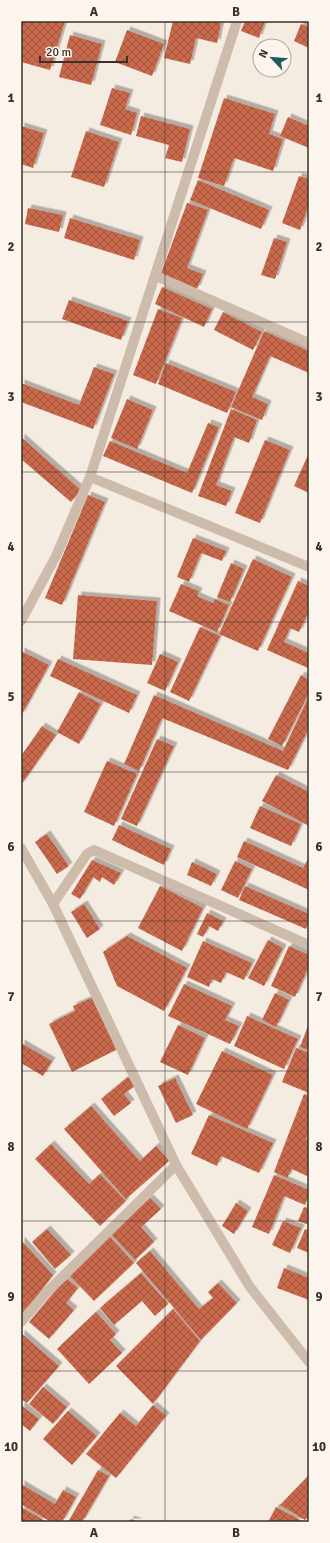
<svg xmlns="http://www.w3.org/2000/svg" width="330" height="1543" viewBox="0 0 330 1543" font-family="Signika,sans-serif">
  <defs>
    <pattern id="building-cross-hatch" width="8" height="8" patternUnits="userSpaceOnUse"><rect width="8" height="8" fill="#c8694b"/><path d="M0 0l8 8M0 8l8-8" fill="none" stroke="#a4573f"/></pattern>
    <filter id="shadow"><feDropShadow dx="3.5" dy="-3.5" stdDeviation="0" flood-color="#0004"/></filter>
  </defs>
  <rect width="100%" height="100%" fill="#f4ebe1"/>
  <g fill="url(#building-cross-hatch)" filter="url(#shadow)">
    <path d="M21,21H65L50,70L21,62Z"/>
    <path d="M173,21H211L221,23L217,43L196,38L190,64L164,58Z"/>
    <path d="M245,21H265L259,38L241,31Z"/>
    <path d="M301,24L309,27V48L294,41Z"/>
    <path d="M127,30L164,44L152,76L115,62Z"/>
    <path d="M70,35L102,44L91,85L59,77Z"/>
    <path d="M112,88L130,93L125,109L137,113L131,135L100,125Z"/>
    <path d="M224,98L275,114L269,134L283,139L273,171L234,158L224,186L198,178Z"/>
    <path d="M141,116L190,129L182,162L165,158L169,145L136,136Z"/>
    <path d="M288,117L309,126V148L280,136Z"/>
    <path d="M21,126L44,133L33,168L21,164Z"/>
    <path d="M86,131L119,142L104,187L71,177Z"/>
    <path d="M299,176L309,179V204L300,230L282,223Z"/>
    <path d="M198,180L269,210L261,229L190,200Z"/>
    <path d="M187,203L208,210L187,268L203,274L197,289L160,276Z"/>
    <path d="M28,208L63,215L59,232L25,224Z"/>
    <path d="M70,218L140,240L134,260L64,238Z"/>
    <path d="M274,238L287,242L275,279L261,275Z"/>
    <path d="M162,287L212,309L204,327L155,304Z"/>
    <path d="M69,300L128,321L121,340L62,319Z"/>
    <path d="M158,309L182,318L156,384L133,375Z"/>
    <path d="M223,312L262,332L253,350L214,330Z"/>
    <path d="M264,331L309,351V373L270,356L252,397L268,404L262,420L231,407Z"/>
    <path d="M166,363L236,392L227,413L158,384Z"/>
    <path d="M94,367L114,374L93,429L21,402V383L79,405Z"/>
    <path d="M127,399L153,410L137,449L111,438Z"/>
    <path d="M231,409L257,420L249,443L234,437L216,485L232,491L226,506L198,496Z"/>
    <path d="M208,423L219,427L192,493L103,456L110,441L187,473Z"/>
    <path d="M21,437L81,490L71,502L21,459Z"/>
    <path d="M265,440L290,450L260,523L235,513Z"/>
    <path d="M309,453V493L294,486Z"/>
    <path d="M88,495L105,502L62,605L45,598Z"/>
    <path d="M193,538L226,551L222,561L201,553L189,582L177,577Z"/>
    <path d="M253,559L292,577L258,651L219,634Z"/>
    <path d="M231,563L244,569L230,602L217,597Z"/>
    <path d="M298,581L309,586V611L299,632L290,628L284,642L309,653L308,668L267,650Z"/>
    <path d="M181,584L199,591L197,596L213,603L215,599L229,605L217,632L169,611Z"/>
    <path d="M78,595L157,601L152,665L73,659Z"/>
    <path d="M200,627L220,636L189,701L170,692Z"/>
    <path d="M21,651L49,665L21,716Z"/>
    <path d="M160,654L178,662L165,691L147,683Z"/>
    <path d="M58,659L137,695L129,713L50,676Z"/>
    <path d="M301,675L309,680V693L282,746L268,739Z"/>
    <path d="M79,692L101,704L79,744L57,732Z"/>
    <path d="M154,695L283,751L307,700L309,701V728L288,770L162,718L139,771L124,764Z"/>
    <path d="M42,726L56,735L21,785V756Z"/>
    <path d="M157,739L174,746L137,826L121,819Z"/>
    <path d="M107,761L137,774L114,826L84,812Z"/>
    <path d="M276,775L309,792V826L262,801Z"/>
    <path d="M260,806L301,824L291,846L250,828Z"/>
    <path d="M119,825L171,849L164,865L112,840Z"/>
    <path d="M47,834L69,866L57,874L35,842Z"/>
    <path d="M244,841L303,868L309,857V890L237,857Z"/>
    <path d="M92,860L121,873L114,885L102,877L100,882L93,877L80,899L71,894Z"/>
    <path d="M235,861L252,869L238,898L221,890Z"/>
    <path d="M192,862L217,874L211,886L187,875Z"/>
    <path d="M160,886L203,908L182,951L138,928Z"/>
    <path d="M245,886L309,914V922L306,929L239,900Z"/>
    <path d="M84,904L100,929L87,938L71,912Z"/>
    <path d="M207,913L223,921L218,931L209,926L203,937L197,934Z"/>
    <path d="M127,936L187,968L164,1011L117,986L103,952Z"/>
    <path d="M268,940L283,948L264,986L248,978Z"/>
    <path d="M203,941L252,963L244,980L226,972L221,983L212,979L209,987L187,977Z"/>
    <path d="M289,946L309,955V966L295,997L271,986Z"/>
    <path d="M184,984L232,1006L225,1020L239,1026L230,1044L168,1016Z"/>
    <path d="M275,993L289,1000L276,1027L262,1020Z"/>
    <path d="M94,997L118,1049L72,1072L49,1024L75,1011L73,1006Z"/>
    <path d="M247,1016L298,1039L284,1069L234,1046Z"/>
    <path d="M309,1023V1050L300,1047Z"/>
    <path d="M178,1025L205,1038L188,1075L160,1062Z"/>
    <path d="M21,1043L52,1061L43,1076L21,1063Z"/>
    <path d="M296,1048L309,1053V1093L282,1082Z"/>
    <path d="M222,1051L273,1075L247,1129L196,1104Z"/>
    <path d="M128,1077L135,1086L124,1094L131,1103L114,1116L101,1099Z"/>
    <path d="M175,1078L193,1115L176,1123L158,1086Z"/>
    <path d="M304,1094L309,1096V1132L306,1139L309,1141V1177L292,1169L287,1178L274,1172Z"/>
    <path d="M91,1106L140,1161L156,1146L169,1161L126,1199L64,1129Z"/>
    <path d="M209,1115L273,1143L259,1173L221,1156L217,1166L191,1154Z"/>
    <path d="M51,1144L89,1184L100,1174L126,1201L100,1226L35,1159Z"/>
    <path d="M274,1175L309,1190V1196L305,1205L284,1196L269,1234L252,1227Z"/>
    <path d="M150,1198L161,1209L141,1227L154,1242L135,1260L111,1234Z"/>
    <path d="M236,1203L248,1211L234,1234L222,1226Z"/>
    <path d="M304,1207L309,1209V1225L298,1221Z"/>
    <path d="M283,1221L301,1228L290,1253L272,1245Z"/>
    <path d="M47,1229L71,1255L55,1269L32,1242Z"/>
    <path d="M305,1229L309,1231V1253L297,1248Z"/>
    <path d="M109,1236L134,1263L94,1301L69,1275Z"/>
    <path d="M21,1240L53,1275L21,1317Z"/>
    <path d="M150,1251L199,1309L213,1298L208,1292L218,1283L237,1303L201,1340L136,1263Z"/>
    <path d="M284,1268L309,1278V1300L277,1288Z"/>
    <path d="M141,1273L168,1304L155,1316L142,1301L114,1325L100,1308Z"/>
    <path d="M66,1278L78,1288L66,1303L74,1310L49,1339L29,1322Z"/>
    <path d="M173,1309L200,1341L153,1404L116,1366Z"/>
    <path d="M96,1312L116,1334L110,1340L122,1353L89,1384L57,1349Z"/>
    <path d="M21,1333L59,1366L27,1403L21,1399Z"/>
    <path d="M43,1387L67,1407L53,1424L29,1404Z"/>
    <path d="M21,1405L39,1419L30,1431L21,1424Z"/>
    <path d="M153,1405L166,1416L116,1478L86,1454L120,1413L136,1426Z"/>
    <path d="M68,1411L97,1436L72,1465L43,1439Z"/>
    <path d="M98,1470L109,1476L82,1522H68Z"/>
    <path d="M309,1475V1516L305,1520L280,1505Z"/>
    <path d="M21,1484L55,1504L63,1490L76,1497L62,1522H51L21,1504Z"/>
    <path d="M21,1507L47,1522H21Z"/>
    <path d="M276,1507L304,1522H268Z"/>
    <path d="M131,1519L139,1522H129Z"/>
  </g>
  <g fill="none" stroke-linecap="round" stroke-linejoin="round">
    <g stroke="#cdbbac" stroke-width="10">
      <path d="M156,276L309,343"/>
      <path d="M90,477L309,567"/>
      <path d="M21,621L56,556L90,477L237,21"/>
      <path d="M21,848L53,904L176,1165L250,1287L309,1362"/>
      <path d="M53,904L87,854L94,850L309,945"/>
      <path d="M21,1322L46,1293L176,1165"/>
    </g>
  </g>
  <path fill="none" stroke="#3b302b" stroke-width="1" stroke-opacity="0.55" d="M165,21V1522M21,172H309M21,322H309M21,472H309M21,622H309M21,772H309M21,921H309M21,1071H309M21,1221H309M21,1371H309"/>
  <rect width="330" height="1543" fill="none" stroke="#fbf5ee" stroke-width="44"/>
  <g transform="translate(272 58) rotate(296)"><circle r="19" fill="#fbf5ee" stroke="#aea6a0"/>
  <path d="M0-3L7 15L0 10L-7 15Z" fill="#1f5a5e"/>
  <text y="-6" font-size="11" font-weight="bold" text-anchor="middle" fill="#3b302b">N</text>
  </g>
  <path d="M40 56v6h87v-6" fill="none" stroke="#3b302b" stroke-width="2"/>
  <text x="46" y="56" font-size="12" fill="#3b302b" stroke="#fbf5ee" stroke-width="3" paint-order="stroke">20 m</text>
  <rect x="22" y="22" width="286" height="1499" fill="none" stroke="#3b302b" stroke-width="1.5"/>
  <g font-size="13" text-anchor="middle" font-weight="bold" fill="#3b302b">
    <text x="94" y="16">A</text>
    <text x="236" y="16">B</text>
    <text x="11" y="102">1</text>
    <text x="319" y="102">1</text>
    <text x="11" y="251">2</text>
    <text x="319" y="251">2</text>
    <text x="11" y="401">3</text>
    <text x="319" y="401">3</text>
    <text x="11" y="551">4</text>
    <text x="319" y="551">4</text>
    <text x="11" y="701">5</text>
    <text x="319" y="701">5</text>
    <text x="11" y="851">6</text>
    <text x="319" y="851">6</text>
    <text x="11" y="1001">7</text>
    <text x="319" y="1001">7</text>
    <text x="11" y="1151">8</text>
    <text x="319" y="1151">8</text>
    <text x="11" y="1301">9</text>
    <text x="319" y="1301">9</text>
    <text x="11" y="1451">10</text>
    <text x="319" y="1451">10</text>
    <text x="94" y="1537">A</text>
    <text x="236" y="1537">B</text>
  </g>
</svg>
